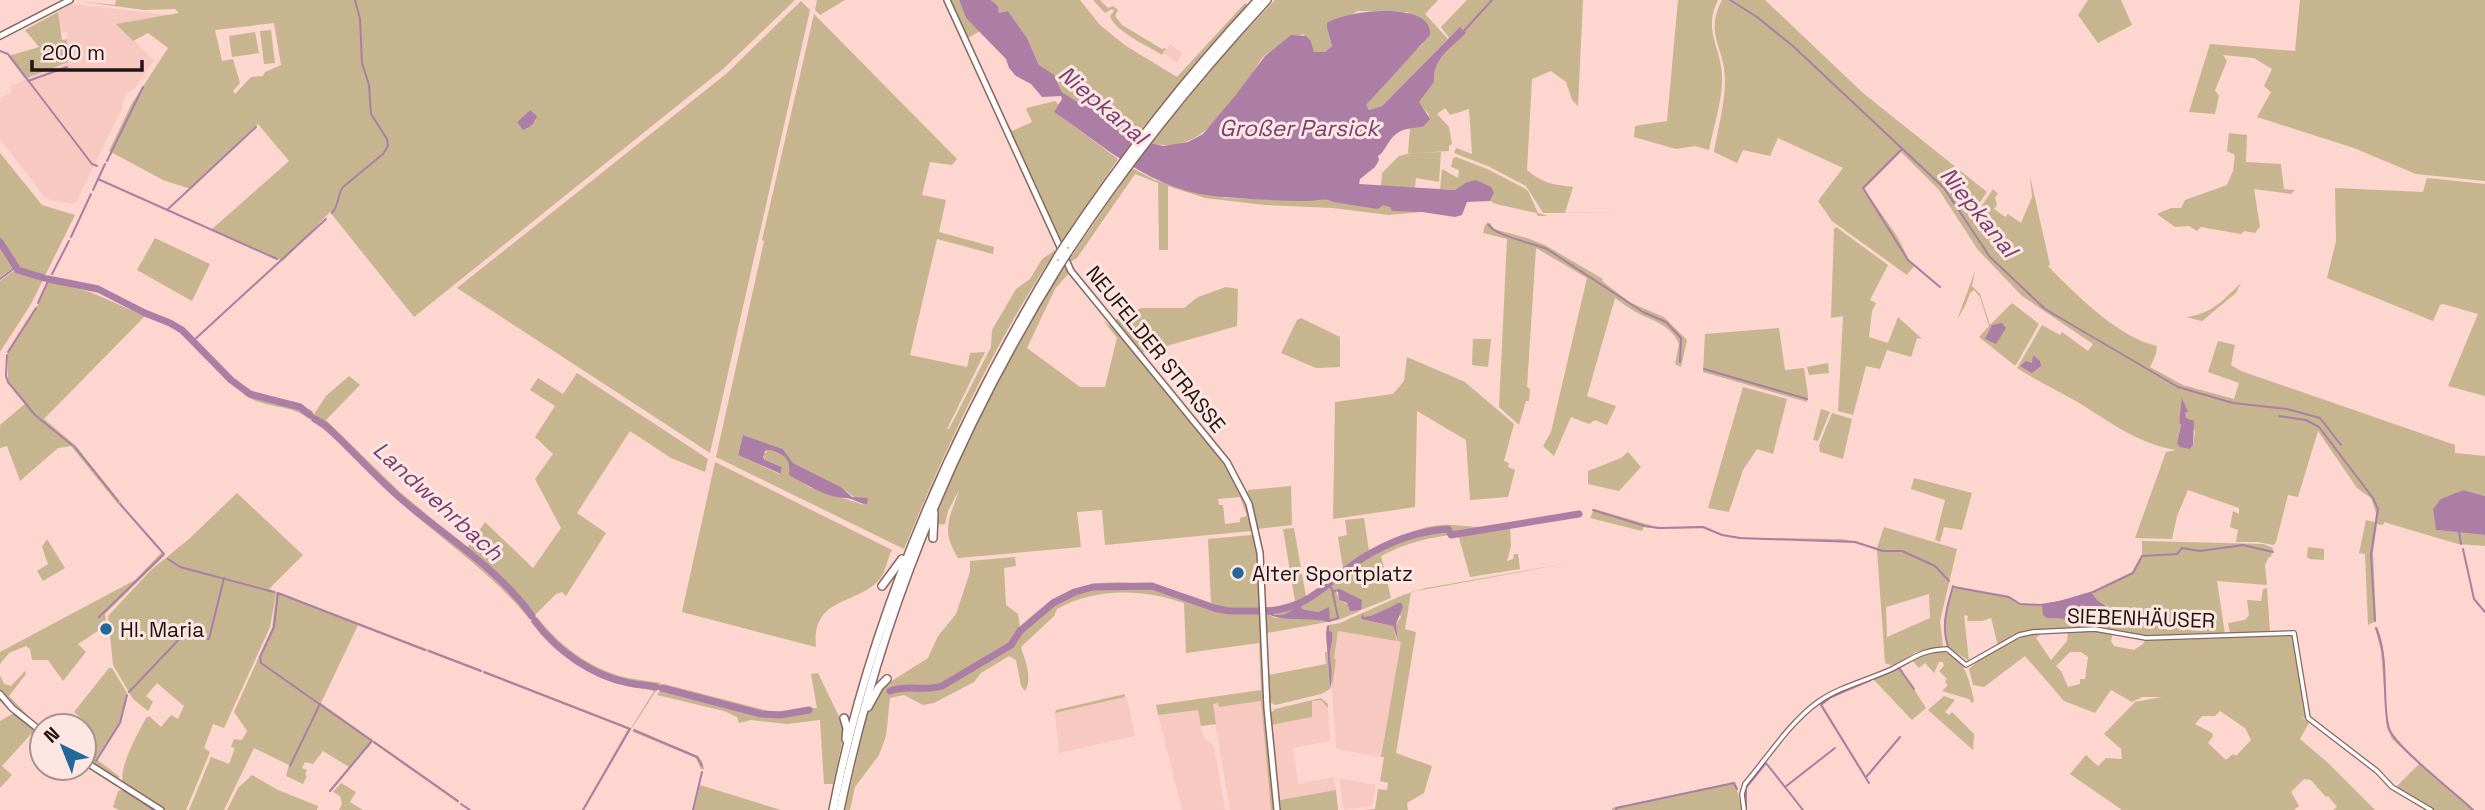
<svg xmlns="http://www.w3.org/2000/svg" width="2485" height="810" viewBox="0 0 2485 810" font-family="'Space Grotesk',sans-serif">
  <rect width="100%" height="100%" fill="#fcd6cf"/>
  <g fill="#f7c9c1">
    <path d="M71,4L170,15L117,24L154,60L135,88L127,93L122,104V109L76,202L72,204L50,200L44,196L0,139V98L12,92L10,86L68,62L67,32L61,33L58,12Z"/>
    <path d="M1170,44L1182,53L1177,63L1163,53Z"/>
    <path d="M1338,631L1401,641L1381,757L1336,749L1332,689L1336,660L1334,658Z"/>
    <path d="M1127,697L1135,736L1059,753L1055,713Z"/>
    <path d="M1321,699L1328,708L1330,741L1293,748L1298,784L1334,777L1336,790L1280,800L1271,725L1312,717V701Z"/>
    <path d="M1262,701L1271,810H1230L1212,704L1218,703L1219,707Z"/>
    <path d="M1198,710L1203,737L1214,746L1225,810H1182L1158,715Z"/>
    <path d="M1339,778L1376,785L1372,806L1344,810Z"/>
  </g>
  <g fill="#c6b58f" fill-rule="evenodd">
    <path d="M116,0H795L723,69L414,317L330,212L283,261L212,229L289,161L258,124L191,189L163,180L109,151L131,105L168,48L148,33L133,41L116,24L179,13L175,9L144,10L77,1L115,5ZM274,23L281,65L265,72L263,76L251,77L235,94L233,91L240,83L233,59L222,61L215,30ZM530,110L536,120L527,129L517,122Z"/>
    <path d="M817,0H845L820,15L815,10Z"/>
    <path d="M948,0H959L966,18L980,31L968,38L1003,114L1000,113Z"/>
    <path d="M991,0H1080L1100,25L1126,46L1177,77L1245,3L1247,5L1139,132L1127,125L1110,121L1093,107L1082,105L1062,92L1057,80L1039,65L1027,38L1008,11L999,13L998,6Z"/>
    <path d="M1093,0H1100L1108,8L1113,6L1118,10L1115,16L1122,25L1162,49L1166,48L1162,55C1148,46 1113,30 1110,16L1114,11L1112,9L1105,13Z"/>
    <path d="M1275,0H1438L1425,14L1448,39L1382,106L1369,110L1365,106L1404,61L1423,44L1408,12L1358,11L1327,28L1332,46L1325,52H1314L1311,41L1303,34C1291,41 1274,47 1264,56C1259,61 1256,68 1252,74C1227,108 1200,156 1151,143L1227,51Z"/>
    <path d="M1467,0H1583L1578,106L1572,100L1566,82L1551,71L1532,79L1527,170C1542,183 1554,185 1573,187L1565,213L1624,212L1635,184L1624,212L1543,213L1526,186L1488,166L1454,153L1456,148L1472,154L1469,109L1450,115L1445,108L1437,114L1449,127L1452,144L1449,146V151L1417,153L1441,152L1439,182L1416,178L1415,188L1381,186L1382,173L1399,156L1412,153H1408L1410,128L1415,127L1429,115L1418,102L1434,82C1433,58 1450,49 1465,33L1460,28L1449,38L1441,27Z"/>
    <path d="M1678,0H1718C1703,30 1720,45 1722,74C1723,99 1714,125 1709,150L1695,146L1676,149L1634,137L1635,126L1667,121Z"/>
    <path d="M1722,0H1765L1863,93L1987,192L1980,202L1975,216L1993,189L1998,194L1995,197L1997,205L1994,209L2005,217L2008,214L2021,223L2032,197L2030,176L2050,265L2048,266C2075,294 2119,338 2157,346L2156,354L2150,367L2183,385L2234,399L2239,383L2208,372L2218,341L2235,345L2231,365L2241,371L2455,445V453L2485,456V496L2463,490L2457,492L2436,530L2485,535V546L2458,544L2384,522L2383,525L2377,524L2373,553L2376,621L2368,625L2365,554L2359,553L2366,520L2375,522L2376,513L2371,498L2357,488L2318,431L2298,497L2288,495L2276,542L2273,545L2258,542H2236L2238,530L2230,527L2233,511L2239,514V508L2188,490L2177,516L2172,539L2135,538L2166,452L2176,450C2135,443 2108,420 2074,400C2055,389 2035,380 2017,368L2042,325L2060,335L2062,332L2088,351L2093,344L2022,296L1978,250L1939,190L1901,152L1864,189L1897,236L1909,260L1940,288L1914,266L1907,275L1832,221L1818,201L1843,168L1778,138L1770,156L1743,150L1737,163L1714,152C1718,128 1725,104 1725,80C1725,47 1704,35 1722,0ZM2183,398L2186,419L2195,431L2193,445L2190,449L2177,444L2181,425L2179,422Z"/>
    <path d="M2088,0H2121L2132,25L2098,43L2078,15Z"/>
    <path d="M2300,0H2485V181L2416,174L2354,148L2257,117L2271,92L2264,86L2272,69L2254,58L2223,55L2227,61L2215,90L2219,96L2215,114L2189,112L2210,44L2295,51Z"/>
    <path d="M801,1L810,10L710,453L457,288L726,74Z"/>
    <path d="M58,12L62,40L67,39L68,62L25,79L8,56L39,47L25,30Z"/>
    <path d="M814,14L957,159L952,165L930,162L922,195L946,200L939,232L994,247L993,254L937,239L910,355L967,367L970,353L985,352L947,429H949L991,347L992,330L1016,289L1030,279L1042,259L1057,249C994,343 947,445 904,549L716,457L764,241L762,240ZM743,435L783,449L793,463L841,487L864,505L809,487L798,479L786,457L771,449L763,454L765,460L782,467L781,474H779L738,455Z"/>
    <path d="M271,30L275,63L264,64L260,31Z"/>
    <path d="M255,32L259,53L232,57L229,36Z"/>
    <path d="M1055,101L1059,105L1055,112L1118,159L1060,244L1032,178H1030L1004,122L1005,119L1012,131L1032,122L1026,109L1027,108Z"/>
    <path d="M2229,133L2247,135L2246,162L2281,164L2284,189L2295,190L2291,194L2254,189L2260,227L2255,233L2244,231L2241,234L2201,227L2197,231L2189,226L2175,227L2157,214L2171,208H2181L2185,200L2227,185L2233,171L2235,155L2227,151Z"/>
    <path d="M0,153L42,205L75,215L31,304L0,352V281L15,270L13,268L0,277Z"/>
    <path d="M1456,157L1487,169L1524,188L1528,191L1538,213L1548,216H1538L1536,213L1496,204L1490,201L1494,193L1465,183L1455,190L1440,189L1442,169L1458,178L1459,170L1451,167L1453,158Z"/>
    <path d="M1132,168L1155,180L1226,198L1283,200L1327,198L1333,201L1382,204L1422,212L1389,215L1333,208L1265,205L1205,198L1168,186V250H1159L1158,183L1135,174L1077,258L1070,262L1069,260Z"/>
    <path d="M2427,178L2485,184V396L2448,386L2478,314L2443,304L2440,305L2433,321L2327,278L2336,241L2335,188L2423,192Z"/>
    <path d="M1490,223L1494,229L1527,238L1545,245L1603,279L1602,281L1631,303L1664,317L1687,340L1681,367L1675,364L1679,344C1670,323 1651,321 1634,311C1627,307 1621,302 1615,298L1587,396L1616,406L1607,425L1595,420L1589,424L1571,417L1554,456L1543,446L1551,432L1587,278L1536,248L1527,387L1530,389L1529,401H1526L1519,425L1499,407L1507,239L1483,233L1485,225Z"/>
    <path d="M1836,227L1888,265L1870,300L1876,303L1872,311L1869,337L1888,343L1898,317L1922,339L1917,338L1911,357L1887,350L1880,369L1866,366L1853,415L1838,411L1843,316L1831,318L1834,229Z"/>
    <path d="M155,238L210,264L192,301L137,270Z"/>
    <path d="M1065,266L1068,274L1055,289L1027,348L1080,387H1105L1117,338L1103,320L1120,334L1219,453C1234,476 1246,500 1254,527L1251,531L1105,545L1102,510L1077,512L1081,547L958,558C940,528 950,519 959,490L948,511L945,524L934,525L935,515C972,429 1015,345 1065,266ZM1240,497L1247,516L1240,518V522L1225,524L1223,505H1219L1218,499Z"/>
    <path d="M1975,271L1972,286L1980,294L1990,325L2012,303L2039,324L2016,365H2014L1979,337L1989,326L1980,297L1974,290L1970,293L1966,304L1957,320Z"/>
    <path d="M49,281L90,292L145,316L44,419L75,445L122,504H118L71,446L58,448L20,481L7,446L0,448V425L26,403L8,380V353L39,303Z"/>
    <path d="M2241,283L2236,293L2202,321L2186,317C2212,314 2223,300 2241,283Z"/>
    <path d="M1226,287L1238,289L1237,326L1142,353L1227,457L1114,322L1115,320L1141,308H1184L1198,297Z"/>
    <path d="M1301,318L1340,337V367L1316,368L1281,353L1297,320Z"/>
    <path d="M1779,328L1785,370L1804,368L1808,395L1807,402L1703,372L1705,334Z"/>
    <path d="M1473,339H1491L1488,367L1472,365Z"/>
    <path d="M1407,357L1465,382L1514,424L1504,461L1509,463L1508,467L1515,470L1508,497L1470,500L1466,440L1417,411L1415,507L1333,519L1335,402L1393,394L1404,381Z"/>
    <path d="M1828,363L1829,373L1809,375L1807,367Z"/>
    <path d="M577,373L708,459L705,472L671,458L630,431L577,513L606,533L566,596L562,592L556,594L530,620C492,572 439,538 394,497C366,472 342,440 310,420L326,396L349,376L360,385L326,420L400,492L467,548L485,522L533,568L561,528L535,479L553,454L535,437L555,406L530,390L538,378L563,394Z"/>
    <path d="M1743,387L1787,399L1773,454L1757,449L1743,470L1729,512L1708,508Z"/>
    <path d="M242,393C266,393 291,401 313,411L308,418C289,403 261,409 242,393Z"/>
    <path d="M1821,409L1830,412L1818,441L1813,440Z"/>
    <path d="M1832,413L1852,419L1843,459L1820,452L1819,445Z"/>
    <path d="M1628,452L1641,467L1619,491L1588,484V471L1621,458Z"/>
    <path d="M1228,458L1248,493V490L1291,486L1292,525L1258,529L1238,476Z"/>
    <path d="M715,462L892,550C887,559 886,572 879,580C855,606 812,596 816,647L682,612Z"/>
    <path d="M1914,478L1972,493L1962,530L1944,527L1940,542L1935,540L1945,500L1911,489Z"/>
    <path d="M237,493L303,555L269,589L482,670L481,672L358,625L321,703L373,740L334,788L328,793L349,767L323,751L313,764L305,762L302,768L307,770L305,775L307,776L303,784L286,776L289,765L254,748L224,810H189L211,757L229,764L235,748L231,747L234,739L242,740L247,731L234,712L272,628L276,594L270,627L224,728L213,724L204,748L210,752L186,810H166L123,784C118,768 138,733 146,718L149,716L161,727L171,715L178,719L184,706L157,683L146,696L153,702L148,711L133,699L113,665L108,616L151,570L189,539Z"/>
    <path d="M1594,509L1660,528L1703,526L1720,534L1741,538L1841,539L1854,541L1877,548L1884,527L1957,549L1940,621L1943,646L1916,652L1893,666L1885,663L1877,550L1854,542L1841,541L1741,539L1720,535L1703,528L1660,529L1644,527L1642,531L1590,518ZM1929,594L1930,618L1887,637L1886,607Z"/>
    <path d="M1579,511L1580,516L1510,526L1511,546L1507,561L1513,559L1514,554H1518L1520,569L1470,577L1458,534C1429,537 1406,543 1381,556L1391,598L1361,610L1352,595L1336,591L1339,600L1360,611L1338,620L1267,633L1266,631L1261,534L1266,607H1275L1295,601L1283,529L1294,528L1306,597L1317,591L1343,569L1338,537L1347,535L1345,520L1364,518L1369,551C1394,539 1424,522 1454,525C1465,526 1475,527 1487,527ZM1297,605L1302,609L1318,612L1324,609L1326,621L1307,617L1275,618L1269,615C1278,615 1292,616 1297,605Z"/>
    <path d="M1252,535L1257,539L1266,720L1275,810H1271L1261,701L1219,707L1218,703L1213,704L1216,724L1201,726L1198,710L1158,715L1156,705L1261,690L1259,643L1186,653L1184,603C1143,589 1096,587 1057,609L1054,616L1021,647C1025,661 1033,678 1025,691L1021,686L1016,660L1009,656L981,673L974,682L934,703L923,705L904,695L890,698L886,736L879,755L855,787L850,810H845L868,710L877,694L887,684L928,658L938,636L956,614L970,572V561L1015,557L1016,566L1004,568L1006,605L1018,614L1020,627C1033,616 1047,602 1063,594C1107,571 1168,586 1211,603L1208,539Z"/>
    <path d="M47,539L65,568L43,581L37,571L48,564L42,547Z"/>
    <path d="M2142,541L2263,544L2273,548L2271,557H2269L2265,565L2267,585L2217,581L2225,634L2151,636L2094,628L2039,630L2012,635L2010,640L1998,646L1991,618L1982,621H1967L1968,616L1964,615L1969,661L1948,647C1941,624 1946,608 1953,586L2009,597L2021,604L2040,605L2071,599L2092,592L2132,572L2142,555ZM2092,593L2097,600L2116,611L2115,623H2073L2074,611L2072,609L2066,619L2047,618L2042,606Z"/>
    <path d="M2308,547L2324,549V560L2310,559L2307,557Z"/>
    <path d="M161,553L164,556L105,614L107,625L78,644L86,652L63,681L48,660H32L30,649L26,646L9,653L0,664V652L135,580Z"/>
    <path d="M1569,563L1411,592L1405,629L1416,632L1396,753L1432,766L1424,793L1407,803L1408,810H1366L1375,809L1378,789L1387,790L1388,783L1380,781L1384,757H1381L1401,642L1398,641L1396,624L1401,617L1395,604L1391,609L1361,619L1393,626L1397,641L1338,631L1334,658L1336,660L1332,689L1330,654L1333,636L1329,631V625L1340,623L1403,595L1426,588Z"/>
    <path d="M2267,588L2270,632L2230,633L2228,623L2245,620L2249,615L2247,600L2261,601L2263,589Z"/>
    <path d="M537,617C559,645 591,670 628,678C638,680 650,681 661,683L632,728L630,730L584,810H582L628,729L483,673L484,671L631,728L654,691C645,688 636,688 627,686C589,678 554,653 531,622Z"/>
    <path d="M2377,627C2391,659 2380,696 2390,728C2395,747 2457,794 2474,810H2434L2396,787L2419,764L2392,739L2387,727L2381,651L2375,628Z"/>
    <path d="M2094,631L2113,632L2111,641L2114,646L2134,650L2143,644L2145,640L2292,636L2306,719L2300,716L2309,723L2300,739L2327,762L2375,810H2333L2337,807L2328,796L2326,797L2311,780L2304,779L2291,792L2299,806L2294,810H2122L2070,774L2086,755L2098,766L2106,758L2122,759L2121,749L2104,734L2135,702L2162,697H2142L2132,702L2111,690L2095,713L2064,701L2025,656L1984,687L1973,685L1969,669C1988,651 2016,636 2042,633L2036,638L2051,660L2067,641L2068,632ZM2070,652H2081L2088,657L2085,679H2080V684L2068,687L2061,671L2056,666ZM2220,711L2245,728L2251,740L2236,756L2233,754L2226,760L2208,743L2213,736L2212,733L2195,724L2202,716H2215Z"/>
    <path d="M1267,636L1269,675L1326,664L1325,652H1327L1330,689L1321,694L1275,705L1270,702Z"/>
    <path d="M1937,651C1964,653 1969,678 1974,701L1972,703L1969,699L1942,691L1948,685L1945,682L1947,679L1939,671L1944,666L1943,662H1939L1934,673L1925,663L1919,668L1911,659Z"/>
    <path d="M1900,667L1926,708L1912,720L1873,679Z"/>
    <path d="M109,668H112L127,693L119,724L96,759L120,777L115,779L84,759V729L88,724L74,712Z"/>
    <path d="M25,671L26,674L9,696L42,730L17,709L0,691V675L4,684L11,686Z"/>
    <path d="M818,673L845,729L833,784H824L820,720L787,724L751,720L739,723L737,717L724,711L657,695L664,684L769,711L797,712L802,708H817L811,674Z"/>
    <path d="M1871,680L1831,698L1822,704L1866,776L1901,737L1867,777L1869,784L1820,704L1831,696Z"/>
    <path d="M1125,694V697L1055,713L1056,710Z"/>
    <path d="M1944,696L1955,700L1945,712L1949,715L1952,712L1974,734L1973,750L1928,710Z"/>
    <path d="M1321,698L1328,704V708L1321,700L1312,701V717L1271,725L1278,788L1269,715L1275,709Z"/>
    <path d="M14,713L42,735V741L31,734L2,766L12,775L0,788V721Z"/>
    <path d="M635,730L698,756L702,761L704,769H701L696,758L633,732Z"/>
    <path d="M374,741L459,801L458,803L373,743Z"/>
    <path d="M252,775L278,790L318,806L317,810H227L238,788Z"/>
    <path d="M1735,782L1742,810H1612V808Z"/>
    <path d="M341,783L356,792L350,802L363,810H339L342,804L340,796L333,792Z"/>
    <path d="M700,785L781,810H694Z"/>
    <path d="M124,789L140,799L139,801L142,800L155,810H119L113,807L118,791Z"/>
    <path d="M1336,790L1338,810H1281L1280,800Z"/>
  </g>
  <g fill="#ac7ea5">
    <path d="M959,0H991L998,6L999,13L1008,11L1027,38L1039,65L1054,75L1062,92L1082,105L1093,107L1110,121L1127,125L1151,143L1163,146L1188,142L1203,134L1235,96L1265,56L1291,35L1306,36L1311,41L1314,52H1325L1332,46L1327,28V23C1346,10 1434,0 1430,35L1366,105L1369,110L1382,106L1460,27L1466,33C1450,49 1433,58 1434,82L1419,102L1430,119L1424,126C1414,129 1405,127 1396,134C1388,140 1385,152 1378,156L1379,160L1375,167L1360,179L1359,184L1455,190L1465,183L1476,180L1491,187L1494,193L1490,201L1467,202L1462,215L1455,217L1422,212L1392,211L1390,207L1383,205L1378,209L1333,202C1325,197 1317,201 1308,201C1280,201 1250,199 1222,197C1153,192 1107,148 1054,112L1062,99L1061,96L1042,97L1031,84L1016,76L1009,68L1006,59L966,18Z"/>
    <path d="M530,110L537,116C535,123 530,128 523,130L517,122Z"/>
    <path d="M2002,323L2006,328L1996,344L1985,339L1992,325Z"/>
    <path d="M2033,355L2040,361L2041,366L2032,373L2020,366L2026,361L2032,363Z"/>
    <path d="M2182,398L2188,412H2185L2186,418L2194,421L2193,445L2190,449L2180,447L2177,444L2181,425L2179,422Z"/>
    <path d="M743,435L783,449L793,463L841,487L852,497L868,498L867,504C861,504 857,501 851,499C844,497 836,498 829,495C814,490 802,482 789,475C791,459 785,455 771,450L765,451L763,457L765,460L782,467L781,474L738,455Z"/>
    <path d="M2463,490L2485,496V535L2436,530L2433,509L2441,499Z"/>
    <path d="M1340,589L1362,600L1361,610L1350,611L1347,603L1339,600L1338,592L1336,591L1334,594L1333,590Z"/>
    <path d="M2092,593L2097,600L2117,613L2118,622L2073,623L2071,616H2074V612L2071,609L2066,619L2047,618L2043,615L2042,605Z"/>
    <path d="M1398,603H1401L1403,607L1396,624L1398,641L1393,626L1361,619L1363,613L1364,617C1372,617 1391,607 1398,603Z"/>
    <path d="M1300,604L1302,609L1318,612L1329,607L1330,620L1328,622C1313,617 1278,622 1269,614V612H1272L1274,615C1286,616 1293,610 1300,604Z"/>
    <path d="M1329,625V631L1332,632C1334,640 1330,647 1330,655C1331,666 1333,680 1330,689L1326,634L1327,626Z"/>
  </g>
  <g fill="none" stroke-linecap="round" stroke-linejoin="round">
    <g stroke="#ac7ea5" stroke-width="2">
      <path d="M1730,0L1757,17L1794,47L1944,188L1990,257L2045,309L2178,387L2233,403L2287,409L2320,418L2341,445"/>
      <path d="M1462,33L1492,0"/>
      <path d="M0,51L8,54L92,164L97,166"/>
      <path d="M28,81L67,67"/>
      <path d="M1901,150L1863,188L1908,260L1940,287"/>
      <path d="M107,161L143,87"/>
      <path d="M98,179L277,259"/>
      <path d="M93,190L105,164"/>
      <path d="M167,210L256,127"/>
      <path d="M332,213C339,206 337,195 343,187L383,154L388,146L387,139L371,114L369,85L362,63L360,19L355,0"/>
      <path d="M1488,224C1494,236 1533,243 1547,249L1643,312L1666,322L1681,338L1680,362"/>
      <path d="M71,237L91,194"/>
      <path d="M52,274L69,241"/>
      <path d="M0,279L16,267"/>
      <path d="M38,303L49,279"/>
      <path d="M193,341L326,219"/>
      <path d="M8,352L36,308"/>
      <path d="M7,355L6,376L8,382L35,415L72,445"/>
      <path d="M1704,369L1807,399"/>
      <path d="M2279,416L2306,420L2319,427L2373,498L2378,509L2371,554L2375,621"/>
      <path d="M74,446L118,501"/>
      <path d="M1593,510L1645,526L1659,528L1703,527L1722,535L1740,538L1855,542L1883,551H1902L1935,566L1949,581"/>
      <path d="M2459,531L2461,544"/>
      <path d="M2463,549L2474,599L2485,612"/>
      <path d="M168,559L180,567L274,592"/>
      <path d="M1329,586L1332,589L1338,618L1329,621"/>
      <path d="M1954,587L2009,597L2020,604L2040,605L2060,602L2093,592L2133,573L2142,556L2177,554L2182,548L2200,551L2243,545L2273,552"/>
      <path d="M99,617L164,554L120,504"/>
      <path d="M2376,628C2389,658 2382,694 2388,726C2392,745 2456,793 2473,810"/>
      <path d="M1948,647C1941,624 1947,608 1953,586"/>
      <path d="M429,651L481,671"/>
      <path d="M484,672L630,729L583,810"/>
      <path d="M1873,679L1899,668L1914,689"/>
      <path d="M129,692L185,633L209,639L224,578"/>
      <path d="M0,699L8,707"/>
      <path d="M14,714L42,736"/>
      <path d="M634,730L697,757L702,766"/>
      <path d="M374,742L458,801"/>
      <path d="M96,761L120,723L127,695"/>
      <path d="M84,764L116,785"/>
      <path d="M290,766L320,704"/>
      <path d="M1867,776L1900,737"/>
      <path d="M1869,783L1821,705L1831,697L1871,680"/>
      <path d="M1785,787L1803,810"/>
      <path d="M123,790L139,800"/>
      <path d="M330,791L372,741L261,663L260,657L274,627L278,593L425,650"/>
      <path d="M142,802L154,810"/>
      <path d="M461,804L470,810"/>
      <path d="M693,810L702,772"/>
      <path d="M1616,810V808L1734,783L1737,789"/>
      <path d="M1746,810V788L1766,763L1785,787L1835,748"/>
    </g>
    <g stroke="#ac7ea5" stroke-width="7">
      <path d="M0,242L18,270L44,278"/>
      <path d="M48,279L98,289L145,313L170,323L182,330L231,380L250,394L300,407L310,415"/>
      <path d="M315,419L325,425C350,448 373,474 399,497C443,535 498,568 532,616"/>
      <path d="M1267,611C1310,609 1329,580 1361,559C1388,542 1417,531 1448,529L1451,535L1579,514"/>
      <path d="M535,621C556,650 592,676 629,683C638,685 647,685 656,687"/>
      <path d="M662,688L761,714L780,715L809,710"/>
      <path d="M890,691C909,684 924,692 942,686L1011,645L1020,631L1053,603L1075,592L1093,587L1152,586L1214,608L1229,611H1258"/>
    </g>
    <g stroke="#886762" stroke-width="6">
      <path id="minor" d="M1744,810L1742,794L1745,784C1768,757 1789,723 1818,702C1839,687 1868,680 1892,669C1914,658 1921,650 1947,649L1966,665L2019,635L2033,632L2095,629L2146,638L2294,633L2308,718L2377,771L2392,787L2431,810"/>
    </g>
    <g stroke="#886762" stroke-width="8">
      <g id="major">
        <path d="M947,0L1071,271L1227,462L1249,504L1260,553L1267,708L1277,810"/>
        <path d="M0,36L70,0"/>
        <path d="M0,694L12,708L42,732"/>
        <path d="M84,761L161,810"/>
      </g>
    </g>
    <g stroke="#886762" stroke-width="10">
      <g id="highway">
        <path d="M1065,245C1123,158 1187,76 1258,0"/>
        <path d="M1068,252C1127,162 1194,79 1267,0"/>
        <path d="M933,538L934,513"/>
        <path d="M882,586L902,559"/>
        <path d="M868,707L879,687L887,679"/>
        <path d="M844,718L847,728L846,739"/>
        <path d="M833,810C871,612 954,428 1058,256"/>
        <path d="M840,810C880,615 956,432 1061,263"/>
      </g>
    </g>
    <use href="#minor" stroke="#fff" stroke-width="3.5"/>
    <use href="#major" stroke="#fff" stroke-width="5"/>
    <use href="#highway" stroke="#fff" stroke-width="7"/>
    <g stroke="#886762" stroke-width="10" stroke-linecap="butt">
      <g id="highway-bridge">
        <path d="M1058,256L1065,245"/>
        <path d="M1061,263L1068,252"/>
      </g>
    </g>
    <use href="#highway-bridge" stroke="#fff" stroke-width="7"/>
  </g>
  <g fill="#23689c" stroke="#fee7e3" stroke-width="2.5">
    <circle cx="1238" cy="573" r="7"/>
    <circle cx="106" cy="629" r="7"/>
  </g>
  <g text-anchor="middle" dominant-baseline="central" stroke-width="6" stroke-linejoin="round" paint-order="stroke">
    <g font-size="21" fill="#211412" stroke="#fee7e3">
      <text transform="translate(1156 349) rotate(51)">NEUFELDER STRASSE</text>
      <text transform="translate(2141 618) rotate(2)">SIEBENHÄUSER</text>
    </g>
    <g font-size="21" fill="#211412" stroke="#fee7e3" text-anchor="start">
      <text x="1252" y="573">Alter Sportplatz</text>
      <text x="120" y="629">Hl. Maria</text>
    </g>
    <g font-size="23" font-style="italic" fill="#793d71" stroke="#fee7e3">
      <text transform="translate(1103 105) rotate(40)">Niepkanal</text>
      <text x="1299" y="128">Großer Parsick</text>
      <text transform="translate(1979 212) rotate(51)">Niepkanal</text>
      <text transform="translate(438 501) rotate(42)">Landwehrbach</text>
    </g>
  </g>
  <g transform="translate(63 747) rotate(317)"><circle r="33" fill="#fee7e3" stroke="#a6938f" stroke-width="2"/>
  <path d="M0-5L12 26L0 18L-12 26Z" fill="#23689c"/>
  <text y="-10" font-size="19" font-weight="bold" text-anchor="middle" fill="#211412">N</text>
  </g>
  <path d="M32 60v10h110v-10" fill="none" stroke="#211412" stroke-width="3.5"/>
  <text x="42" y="60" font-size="21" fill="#211412" stroke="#fee7e3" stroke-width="5" paint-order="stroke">200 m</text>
</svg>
